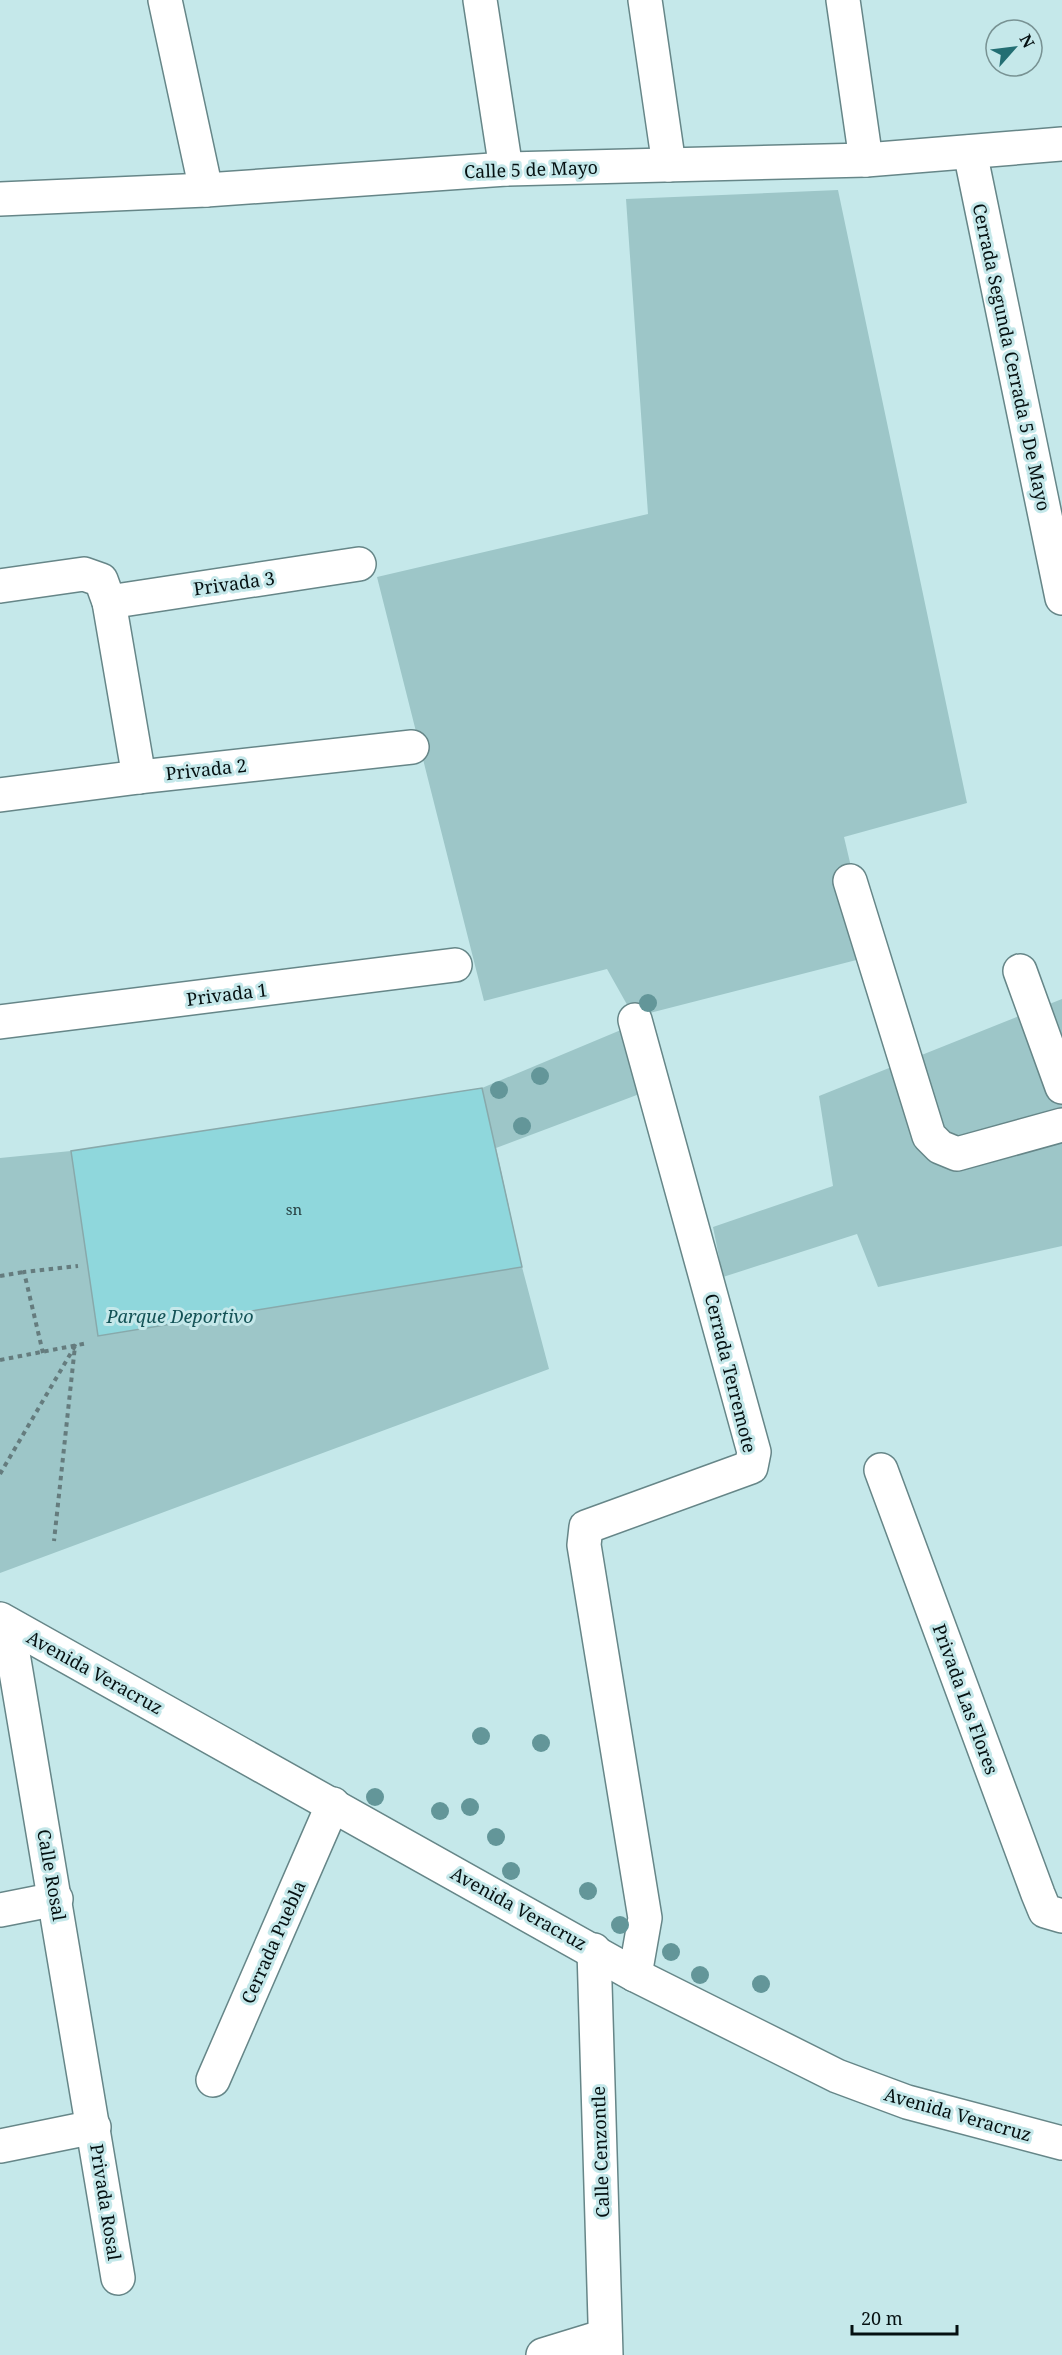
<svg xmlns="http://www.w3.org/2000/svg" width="1062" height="2355" viewBox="0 0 1062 2355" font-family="'Noto Serif',serif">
  <rect width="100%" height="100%" fill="#c5e8ea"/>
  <g fill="#9dc6c8">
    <path d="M838,190L967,803L844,837L872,956L634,1017L607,969L484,1001L377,577L648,514L626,199Z"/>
    <path d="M1062,999V1246L878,1287L857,1234L723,1277L713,1227L833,1186L819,1096Z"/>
    <path d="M640,1022L658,1087L496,1148L522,1267L549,1369L0,1573V1158L71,1151L482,1088Z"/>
  </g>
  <path fill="#8fd7dc" stroke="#88a9ab" stroke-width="1.5" d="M482,1088L522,1267L98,1336L71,1151Z"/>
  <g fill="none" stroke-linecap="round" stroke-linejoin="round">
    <g stroke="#668688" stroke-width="36">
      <g id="minor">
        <path d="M165,0L206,190"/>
        <path d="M480,0L506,169"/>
        <path d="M645,0L669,165"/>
        <path d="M843,0L866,160"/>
        <path d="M970,152L1062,598"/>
        <path d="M0,199L206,190L506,169L866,160L1062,144"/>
        <path d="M0,586L84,574L101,580L109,602L139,777"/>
        <path d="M109,602L359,564"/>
        <path d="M0,795L139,777L412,747"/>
        <path d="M850,881L929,1136L940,1147L957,1154L1062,1125"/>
        <path d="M1020,971L1062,1087"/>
        <path d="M0,1022L455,965"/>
        <path d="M881,1470L1038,1894L1045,1911L1062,1916"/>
        <path d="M8,1624L118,2278"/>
        <path d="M0,1910L56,1899"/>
        <path d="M594,1950L606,2355"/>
        <path d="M635,1975L645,1918L584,1545L586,1527L751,1467L754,1452L635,1020"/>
        <path d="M213,2080L333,1804"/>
        <path d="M0,2146L94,2127"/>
        <path d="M543,2355L605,2336"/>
      </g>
    </g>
    <g stroke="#668688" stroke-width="36">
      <path id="tertiary" d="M0,1619L635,1975L837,2076L907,2102L1062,2143"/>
    </g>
    <g stroke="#657c7e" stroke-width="4" stroke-dasharray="4.5 4.5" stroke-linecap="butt">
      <path d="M0,1276L24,1272"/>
      <path d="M43,1353L24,1272L78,1266"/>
      <path d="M0,1360L88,1343"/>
      <path d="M0,1474L75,1346L54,1541"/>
    </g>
    <use href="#minor" stroke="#fff" stroke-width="33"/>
    <use href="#tertiary" stroke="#fff" stroke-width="33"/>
  </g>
  <g fill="#639699">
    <circle cx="648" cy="1003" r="9"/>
    <circle cx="540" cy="1076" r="9"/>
    <circle cx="499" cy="1090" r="9"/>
    <circle cx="522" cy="1126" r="9"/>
    <circle cx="481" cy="1736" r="9"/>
    <circle cx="541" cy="1743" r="9"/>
    <circle cx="375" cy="1797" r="9"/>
    <circle cx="470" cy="1807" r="9"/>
    <circle cx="440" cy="1811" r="9"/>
    <circle cx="496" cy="1837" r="9"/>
    <circle cx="511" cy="1871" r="9"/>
    <circle cx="588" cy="1891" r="9"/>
    <circle cx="620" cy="1925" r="9"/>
    <circle cx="671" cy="1952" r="9"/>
    <circle cx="700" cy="1975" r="9"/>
    <circle cx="761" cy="1984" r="9"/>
  </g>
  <g text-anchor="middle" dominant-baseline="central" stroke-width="6" stroke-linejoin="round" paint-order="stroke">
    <g font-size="15" fill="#284244">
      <text x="294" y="1209">sn</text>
    </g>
    <g font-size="18" fill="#051011" stroke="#c5e8ea">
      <text transform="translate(531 169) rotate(-2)">Calle 5 de Mayo</text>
      <text transform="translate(1012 357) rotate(78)">Cerrada Segunda Cerrada 5 De Mayo</text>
      <text transform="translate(234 583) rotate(-8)">Privada 3</text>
      <text transform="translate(206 769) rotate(-6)">Privada 2</text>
      <text transform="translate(227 994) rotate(-7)">Privada 1</text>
      <text transform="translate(731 1373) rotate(76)">Cerrada Terremote</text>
      <text transform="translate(95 1672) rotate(29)">Avenida Veracruz</text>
      <text transform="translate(966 1699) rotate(70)">Privada Las Flores</text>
      <text transform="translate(52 1875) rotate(80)">Calle Rosal</text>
      <text transform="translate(519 1908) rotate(29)">Avenida Veracruz</text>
      <text transform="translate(273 1942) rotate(-66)">Cerrada Puebla</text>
      <text transform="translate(958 2114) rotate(16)">Avenida Veracruz</text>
      <text transform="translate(600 2152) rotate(-92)">Calle Cenzontle</text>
      <text transform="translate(106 2202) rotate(81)">Privada Rosal</text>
    </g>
    <g font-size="18" font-style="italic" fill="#135256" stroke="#c5e8ea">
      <text x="180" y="1316">Parque Deportivo</text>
    </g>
  </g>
  <g transform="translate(1014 48) rotate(62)"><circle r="28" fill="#c5e8ea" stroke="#789293" stroke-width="1.5"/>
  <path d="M0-4.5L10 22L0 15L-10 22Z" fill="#236e73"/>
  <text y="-9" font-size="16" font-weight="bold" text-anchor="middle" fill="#051011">N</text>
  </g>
  <path d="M852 2325v9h105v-9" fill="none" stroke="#051011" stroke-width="3"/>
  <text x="861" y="2325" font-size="18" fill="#051011" stroke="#c5e8ea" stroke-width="4.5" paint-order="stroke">20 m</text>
</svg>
